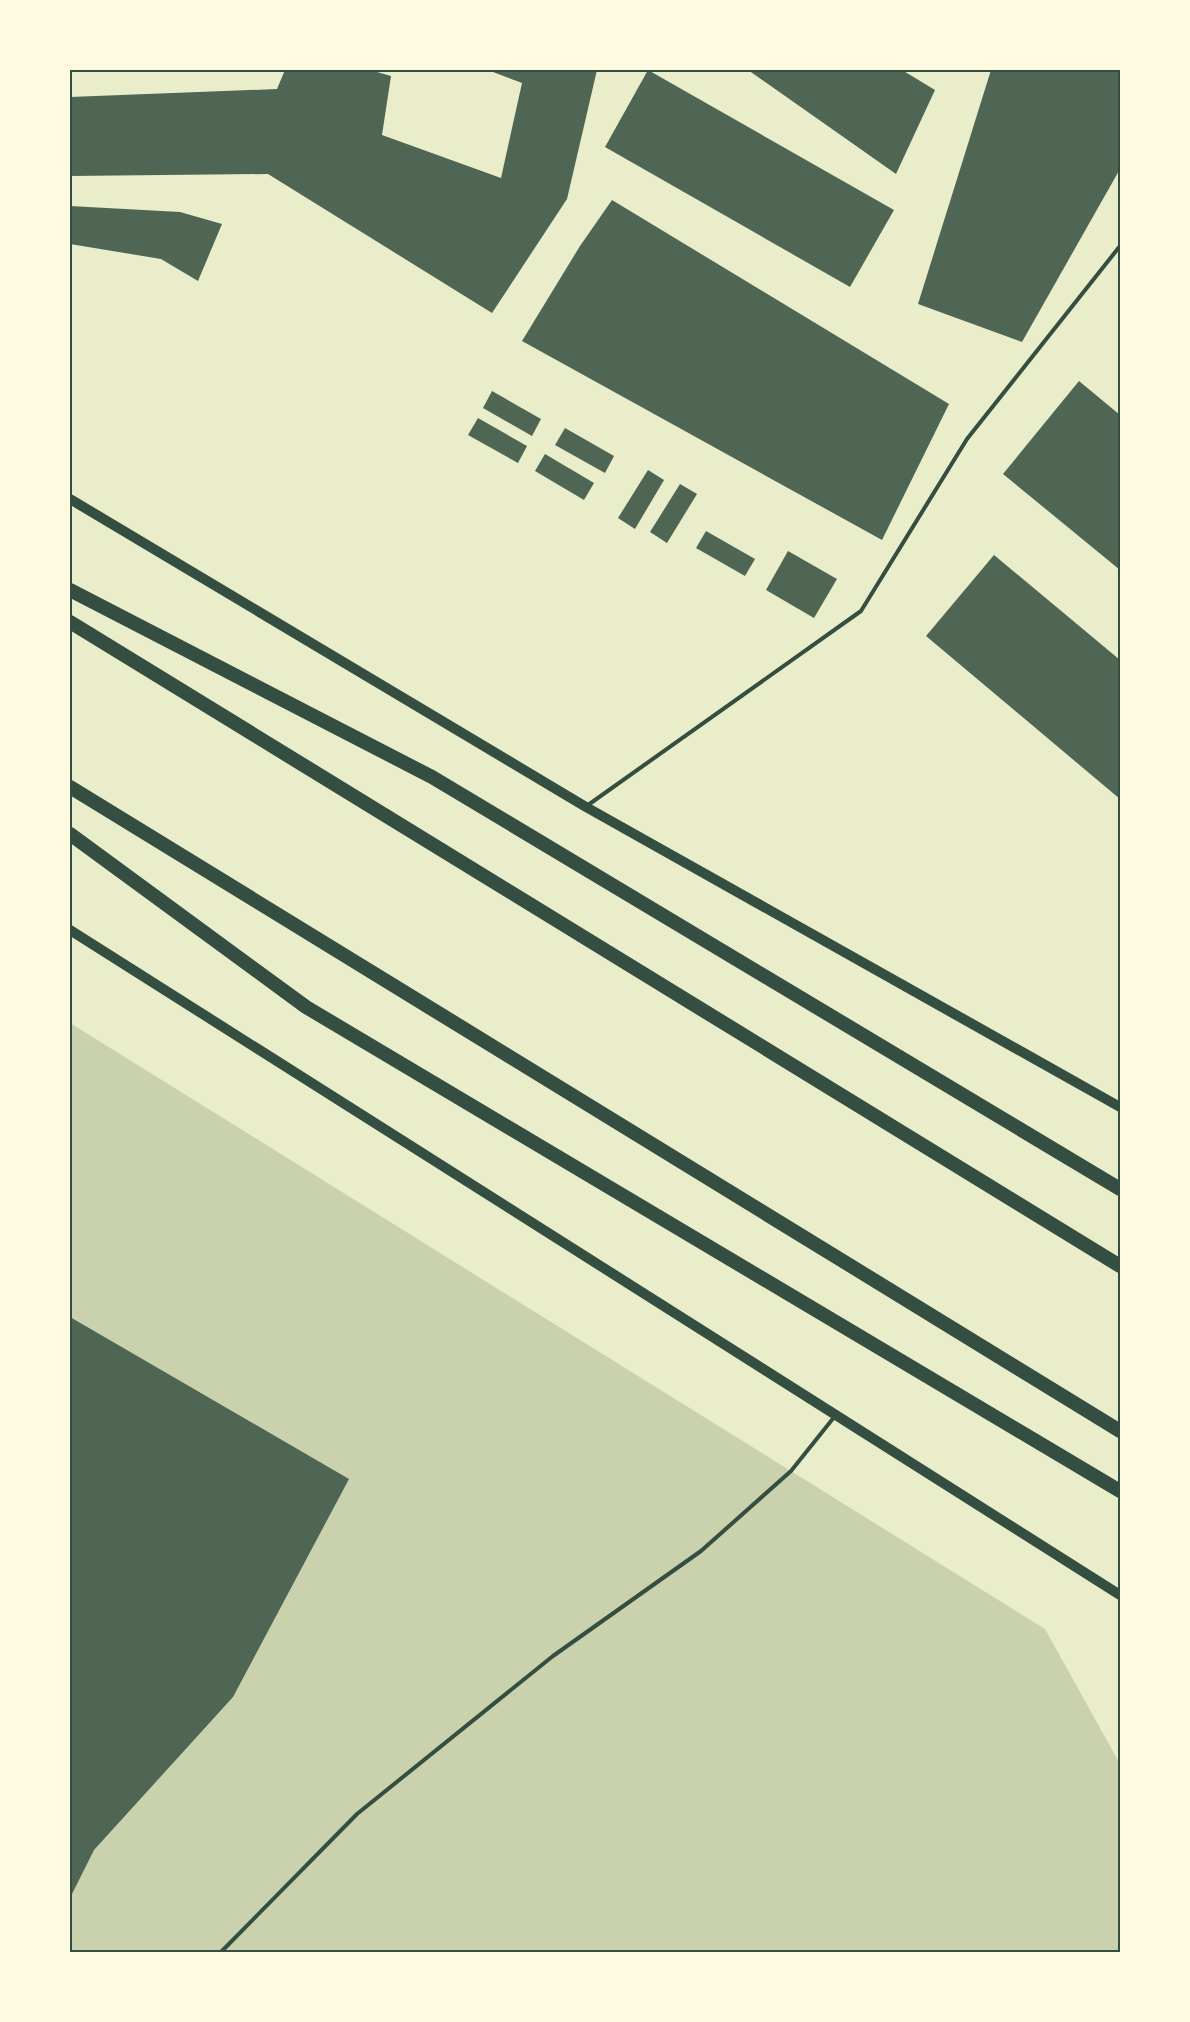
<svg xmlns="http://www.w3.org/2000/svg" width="1190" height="2022" viewBox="0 0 1190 2022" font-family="Montserrat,sans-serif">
  <rect width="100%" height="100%" fill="#e9edc9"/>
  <path fill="#cad2ad" d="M70,1023L1045,1629L1120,1764V1952H70Z"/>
  <g fill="#4f6655">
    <path d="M285,70H370L391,76L382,135L501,178L522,83L493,72L494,70H597L567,199L492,313L268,174L70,176V97L277,89Z"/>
    <path d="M648,70L894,210L850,287L605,147Z"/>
    <path d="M748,70H902L935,90L896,174Z"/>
    <path d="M991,70H1120V169L1022,342L918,304Z"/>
    <path d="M612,200L949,404L882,540L522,341L580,246Z"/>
    <path d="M70,206L180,212L222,224L198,281L161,259L70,244Z"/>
    <path d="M1079,381L1120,415V570L1003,474Z"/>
    <path d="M492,391L541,419L532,436L483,408Z"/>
    <path d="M478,418L527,446L518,463L468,435Z"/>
    <path d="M565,428L614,456L605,473L555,445Z"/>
    <path d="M545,454L594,483L584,500L535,471Z"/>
    <path d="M648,470L664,480L635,529L618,518Z"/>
    <path d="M680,484L697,494L667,543L650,532Z"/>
    <path d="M706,531L755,559L745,576L696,548Z"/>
    <path d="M788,551L837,579L814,618L766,590Z"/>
    <path d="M994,555L1120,660V799L926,636Z"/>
    <path d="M70,1317L349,1479L233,1697L94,1850L70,1898Z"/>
  </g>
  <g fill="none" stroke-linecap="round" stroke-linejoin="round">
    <g stroke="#344e41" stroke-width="4">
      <path d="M588,805L861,611L967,439L1120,246"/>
      <path d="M221,1952L357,1814L553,1656L701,1551L791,1471L835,1416"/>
    </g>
    <g stroke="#344e41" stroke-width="10">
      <path d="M70,499L586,807L1120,1107"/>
      <path d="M70,930L1120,1595"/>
    </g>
    <g stroke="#344e41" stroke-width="14">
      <path d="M70,590L432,777L1120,1189"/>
      <path d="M70,622L1120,1266"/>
      <path d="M70,787L1120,1431"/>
      <path d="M70,834L306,1007L1120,1491"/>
    </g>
  </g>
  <rect width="1190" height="2022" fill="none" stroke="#fefae0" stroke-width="142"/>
  <rect x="71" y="71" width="1048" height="1880" fill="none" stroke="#344e41" stroke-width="2"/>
</svg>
